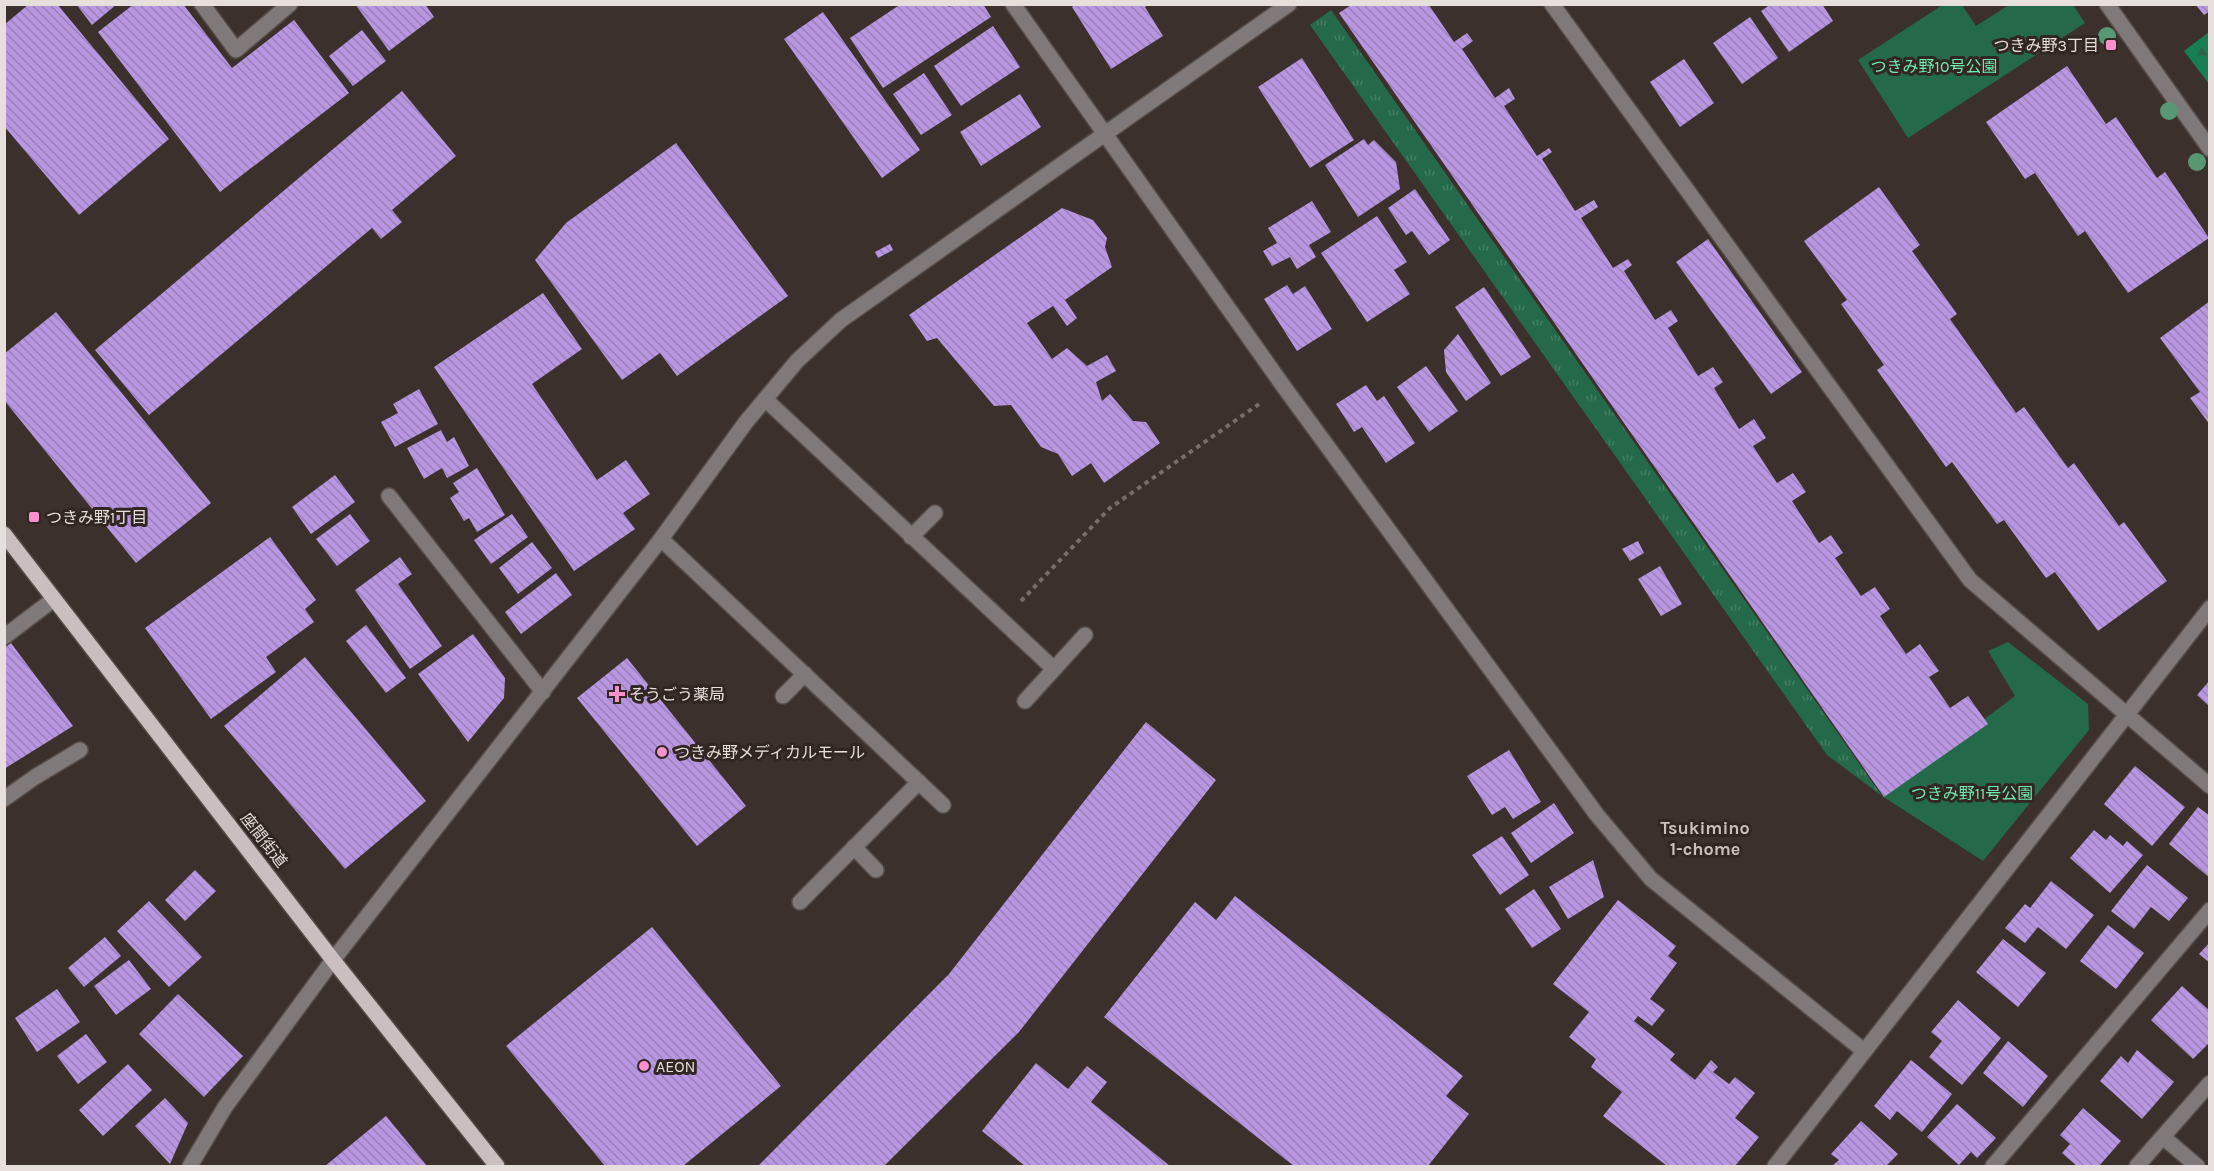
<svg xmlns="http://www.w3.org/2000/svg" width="2214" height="1171" viewBox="0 0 2214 1171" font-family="Karla,'Noto Sans JP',sans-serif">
  <defs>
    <pattern id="grass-tufts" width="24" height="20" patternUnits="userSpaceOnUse" patternTransform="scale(1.5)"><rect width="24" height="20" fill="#246949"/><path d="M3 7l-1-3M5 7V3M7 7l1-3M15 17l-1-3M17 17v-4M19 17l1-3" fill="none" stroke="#447e63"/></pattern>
    <pattern id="forest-firs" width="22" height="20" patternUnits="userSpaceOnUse" patternTransform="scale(1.5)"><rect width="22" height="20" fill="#177e53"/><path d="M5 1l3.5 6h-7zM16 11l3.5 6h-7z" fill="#2c634b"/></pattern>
    <pattern id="building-back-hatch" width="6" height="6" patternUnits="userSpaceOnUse" patternTransform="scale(1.5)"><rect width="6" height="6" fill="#b896e1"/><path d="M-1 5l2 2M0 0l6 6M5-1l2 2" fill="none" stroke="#9b81b9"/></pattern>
  </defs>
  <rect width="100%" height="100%" fill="#3b302b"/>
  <path fill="url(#grass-tufts)" d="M1331,10L1882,796L1827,755L1310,25Z"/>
  <path fill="url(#forest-firs)" d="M2209,32V84L2184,51Z"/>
  <g fill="#246949">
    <path d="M1944,4L1962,5L1976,26L2009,5H2073L2085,23L1908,138L1858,60Z"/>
    <path d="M2008,642L2088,704L2089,730L1983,861L1882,796L2015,696L1988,651Z"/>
  </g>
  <g fill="url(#building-back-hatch)">
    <path d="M29,4H57L169,139L79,215L4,126V25Z"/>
    <path d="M76,4H117L92,25Z"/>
    <path d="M134,4H183L232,68L294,20L349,93L220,192L98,32Z"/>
    <path d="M355,4H425L434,17L389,51Z"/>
    <path d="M901,4H947L949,7L953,4H983L991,17L883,88L850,38Z"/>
    <path d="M1075,4H1149L1145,7L1163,36L1111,69L1072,7Z"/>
    <path d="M1771,4H1822L1833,21L1789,52L1761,11Z"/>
    <path d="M2195,4H2210V11L2204,15Z"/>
    <path d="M1351,5H1429L1454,42L1467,33L1473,41L1462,49L1495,98L1509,88L1515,99L1504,106L1537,156L1549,148L1552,152L1542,159L1575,211L1594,200L1598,207L1581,218L1613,268L1628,259L1632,265L1624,271L1655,320L1671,310L1678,321L1668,328L1698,376L1713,367L1723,382L1714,388L1739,429L1754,419L1766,438L1753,446L1777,483L1793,473L1806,492L1792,501L1819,543L1831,535L1843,553L1835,558L1861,596L1875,587L1890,609L1880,616L1906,654L1920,644L1939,671L1929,677L1950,708L1968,696L1988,724L1884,797L1339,13Z"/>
    <path d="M823,12L920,150L882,178L784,39Z"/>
    <path d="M1750,17L1778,58L1742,84L1713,43Z"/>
    <path d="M993,26L1020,67L961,106L934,66Z"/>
    <path d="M362,30L386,61L353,86L329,56Z"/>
    <path d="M1302,58L1354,140L1310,168L1258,87Z"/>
    <path d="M1684,59L1714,103L1680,127L1650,82Z"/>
    <path d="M2067,66L2106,124L2116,117L2157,178L2165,172L2209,238L2128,293L2085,231L2078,236L2035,173L2025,179L1986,122Z"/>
    <path d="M924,73L952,115L921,135L893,94Z"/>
    <path d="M402,91L456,156L392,210L402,222L381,239L372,228L149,415L95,350Z"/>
    <path d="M1020,94L1041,127L981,166L960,132Z"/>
    <path d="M1364,139L1368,145L1374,140L1396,162L1400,189L1358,217L1325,165Z"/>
    <path d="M676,143L788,296L677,376L660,353L622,380L535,260L566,223Z"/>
    <path d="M1879,187L1920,245L1912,251L1957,314L1950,319L2016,413L2024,407L2068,468L2074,463L2119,526L2124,522L2167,581L2098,631L2055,572L2046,578L2004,520L1997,524L1952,462L1946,467L1877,370L1884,365L1841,304L1847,300L1804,241Z"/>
    <path d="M1415,189L1450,240L1429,255L1412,231L1406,235L1388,208Z"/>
    <path d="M1312,201L1331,232L1309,245L1316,257L1297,269L1290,257L1272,266L1263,251L1277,243L1268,228Z"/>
    <path d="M1062,208L1093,220L1107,238L1105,247L1112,267L1065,300L1077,318L1067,326L1053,306L1027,323L1052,359L1067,348L1087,366L1107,355L1116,371L1096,382L1102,401L1110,394L1133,421L1146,422L1160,443L1104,483L1091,463L1072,476L1058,454L1041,447L1011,405L994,406L937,338L927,341L909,315Z"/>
    <path d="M1377,216L1407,262L1394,270L1410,294L1367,322L1321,253Z"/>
    <path d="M1708,239L1802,372L1771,394L1676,262Z"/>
    <path d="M890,244L893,250L878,258L875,252Z"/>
    <path d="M1287,285L1293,294L1305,286L1332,329L1297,351L1264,299Z"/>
    <path d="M1484,287L1531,357L1501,376L1455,307Z"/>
    <path d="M543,293L582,349L532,384L597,480L626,460L650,494L623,513L635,529L574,571L434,367Z"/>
    <path d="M2210,301V425L2190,398L2200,392L2160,338Z"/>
    <path d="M56,312L211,503L136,563L4,400V354Z"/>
    <path d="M1458,334L1491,383L1466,401L1446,372L1444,350Z"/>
    <path d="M1426,366L1458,411L1429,432L1397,387Z"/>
    <path d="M1366,385L1377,401L1384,396L1415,443L1386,463L1362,427L1354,432L1336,404Z"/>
    <path d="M419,389L438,424L395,447L381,422L398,413L393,404Z"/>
    <path d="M441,430L447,442L454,437L469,466L447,478L442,468L424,479L407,448Z"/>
    <path d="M477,468L505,515L477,532L469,518L464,521L450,498L459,492L453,483Z"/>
    <path d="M335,475L355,502L311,534L292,507Z"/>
    <path d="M350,514L370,541L337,566L316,539Z"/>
    <path d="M512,514L528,537L491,564L474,540Z"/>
    <path d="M270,537L316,600L305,609L314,622L266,657L276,672L211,719L145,628Z"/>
    <path d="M1638,541L1644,553L1630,561L1622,549Z"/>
    <path d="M532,542L552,568L518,594L499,568Z"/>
    <path d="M400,557L412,574L398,584L442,646L410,669L355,590Z"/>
    <path d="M1660,566L1682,604L1661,616L1638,579Z"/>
    <path d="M556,573L572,595L521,634L505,612Z"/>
    <path d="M366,625L406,678L386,693L346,641Z"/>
    <path d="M473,634L505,678L504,698L468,742L418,674Z"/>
    <path d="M11,643L73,726L4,769V648Z"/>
    <path d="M305,657L426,801L345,869L224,726Z"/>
    <path d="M627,658L746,806L697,846L577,698Z"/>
    <path d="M2210,680V707L2197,695Z"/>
    <path d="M1146,722L1216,780L1019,1032L884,1166H758L949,974Z"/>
    <path d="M1509,750L1541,802L1513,819L1505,807L1492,815L1467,776Z"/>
    <path d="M2135,766L2185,807L2152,846L2104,804Z"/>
    <path d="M1554,803L1574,833L1531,863L1511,833Z"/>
    <path d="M2198,807L2210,816V878L2169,844Z"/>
    <path d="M2094,830L2106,840L2110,835L2123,846L2127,841L2143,855L2110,893L2070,858Z"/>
    <path d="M1502,836L1529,875L1500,895L1472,855Z"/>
    <path d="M1593,860L1604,897L1568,919L1549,887Z"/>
    <path d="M2147,865L2188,898L2169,921L2151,907L2134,929L2111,911Z"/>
    <path d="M195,870L216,891L185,921L165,900Z"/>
    <path d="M2051,881L2094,915L2066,949L2038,927L2025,943L2005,928L2025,904L2030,908Z"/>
    <path d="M1534,889L1561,929L1532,948L1505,909Z"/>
    <path d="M1235,896L1463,1076L1446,1096L1469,1114L1428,1166H1294L1104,1017L1195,902L1216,920Z"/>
    <path d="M1618,900L1676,946L1668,956L1677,963L1650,999L1665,1010L1652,1026L1638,1016L1634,1021L1675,1054L1670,1060L1695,1080L1711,1060L1718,1067L1713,1072L1729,1084L1735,1077L1755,1093L1735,1118L1759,1137L1735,1166H1667L1603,1116L1622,1092L1591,1067L1596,1059L1569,1037L1589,1012L1553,984Z"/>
    <path d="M149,901L202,957L169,987L117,931Z"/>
    <path d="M2108,925L2144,953L2116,989L2080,961Z"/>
    <path d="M652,927L781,1086L683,1166H605L506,1046Z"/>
    <path d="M105,937L121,956L84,987L68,968Z"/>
    <path d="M2003,939L2046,973L2018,1007L1976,972Z"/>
    <path d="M2210,942V963L2199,954Z"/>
    <path d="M129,960L151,989L116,1015L94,986Z"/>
    <path d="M2182,986L2210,1011V1042L2193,1059L2151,1020Z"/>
    <path d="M57,989L80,1022L37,1052L15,1018Z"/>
    <path d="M178,994L243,1056L204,1097L139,1034Z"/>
    <path d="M1958,1000L2001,1038L1962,1085L1929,1057L1942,1041L1931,1032Z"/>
    <path d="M86,1034L107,1062L78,1084L57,1056Z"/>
    <path d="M2008,1041L2048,1076L2023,1107L1983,1073Z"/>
    <path d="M2137,1050L2174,1082L2142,1119L2100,1081L2121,1056L2128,1063Z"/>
    <path d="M1911,1060L1952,1094L1922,1132L1897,1111L1890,1120L1874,1106Z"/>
    <path d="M1036,1063L1068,1089L1087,1066L1107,1082L1091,1102L1170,1166H1025L982,1131Z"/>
    <path d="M128,1064L152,1090L103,1136L79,1110Z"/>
    <path d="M165,1098L188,1123L170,1164L135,1126Z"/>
    <path d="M1957,1104L1996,1138L1977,1158L1971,1152L1959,1165L1927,1137Z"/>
    <path d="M2083,1108L2121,1141L2099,1166H2077L2062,1153L2070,1144L2060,1135Z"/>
    <path d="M386,1116L427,1166H325Z"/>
    <path d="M1861,1121L1898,1154L1886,1166H1832L1839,1160L1831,1154Z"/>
  </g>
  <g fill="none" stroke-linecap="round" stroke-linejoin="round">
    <g stroke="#564c47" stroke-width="18">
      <g id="minor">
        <path d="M202,4L236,50L290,4"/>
        <path d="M1013,4L1284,387L1597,815L1651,879L1864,1051"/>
        <path d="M1552,4L1970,580L2210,786"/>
        <path d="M2107,4L2210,149"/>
        <path d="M765,399L1054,669"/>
        <path d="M389,496L543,692"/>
        <path d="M911,537L935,513"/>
        <path d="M661,539L943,805"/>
        <path d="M4,637L54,599"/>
        <path d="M783,696L805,674"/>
        <path d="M1025,701L1085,635"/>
        <path d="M4,799L35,777L80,750"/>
        <path d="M854,847L876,870"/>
        <path d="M800,902L919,782"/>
        <path d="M2163,1137L2197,1166"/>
        <path d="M190,1166L225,1107L333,960L661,539L746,422L797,361L841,320L1289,4"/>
        <path d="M1775,1166L2210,608"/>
        <path d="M1993,1166L2210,910"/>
        <path d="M2137,1166L2210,1083"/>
      </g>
    </g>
    <g stroke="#564c47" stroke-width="18">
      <path id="major" d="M4,534L333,960L497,1166"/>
    </g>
    <path stroke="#776e69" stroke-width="4" stroke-dasharray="4.5 4.5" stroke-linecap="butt" d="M1021,601L1110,508L1262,402"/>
    <use href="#minor" stroke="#7f7979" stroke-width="15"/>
    <use href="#major" stroke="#cbbebe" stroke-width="15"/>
  </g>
  <g fill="#589774">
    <circle cx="2107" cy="36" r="9"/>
    <circle cx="2169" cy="111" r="9"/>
    <circle cx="2197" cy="162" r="9"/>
  </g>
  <g fill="#f790cd" stroke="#312622" stroke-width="2">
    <rect x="2105" y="39" width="12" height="12" rx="3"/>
    <rect x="28" y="511" width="12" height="12" rx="3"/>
    <path d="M614 685h6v6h6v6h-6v6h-6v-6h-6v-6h6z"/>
    <circle cx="662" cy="752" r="6"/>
    <circle cx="644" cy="1066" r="6"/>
  </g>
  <g text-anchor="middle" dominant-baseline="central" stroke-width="6" stroke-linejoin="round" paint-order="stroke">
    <g font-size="16" fill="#e6dfdc" stroke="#312622" text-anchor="start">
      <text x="2099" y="45" text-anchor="end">つきみ野3丁目</text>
      <text x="46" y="517">つきみ野1丁目</text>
      <text x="629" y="694">そうごう薬局</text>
      <text x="674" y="752">つきみ野メディカルモール</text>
      <text x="656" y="1066">AEON</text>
    </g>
    <g font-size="16" fill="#70ecaf" stroke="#312622">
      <text x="1934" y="66">つきみ野10号公園</text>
      <text x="1972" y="793">つきみ野11号公園</text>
    </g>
    <g font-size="16" fill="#e6dfdc" stroke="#312622">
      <text transform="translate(264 840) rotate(52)">座間街道</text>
    </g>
    <g font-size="18" font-weight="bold" fill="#ccbfb8" stroke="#312622">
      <text x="1705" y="828">Tsukimino<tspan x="1705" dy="21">1-chome</tspan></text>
    </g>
  </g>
  <rect width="2214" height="1171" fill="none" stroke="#e6dfdc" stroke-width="12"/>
</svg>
